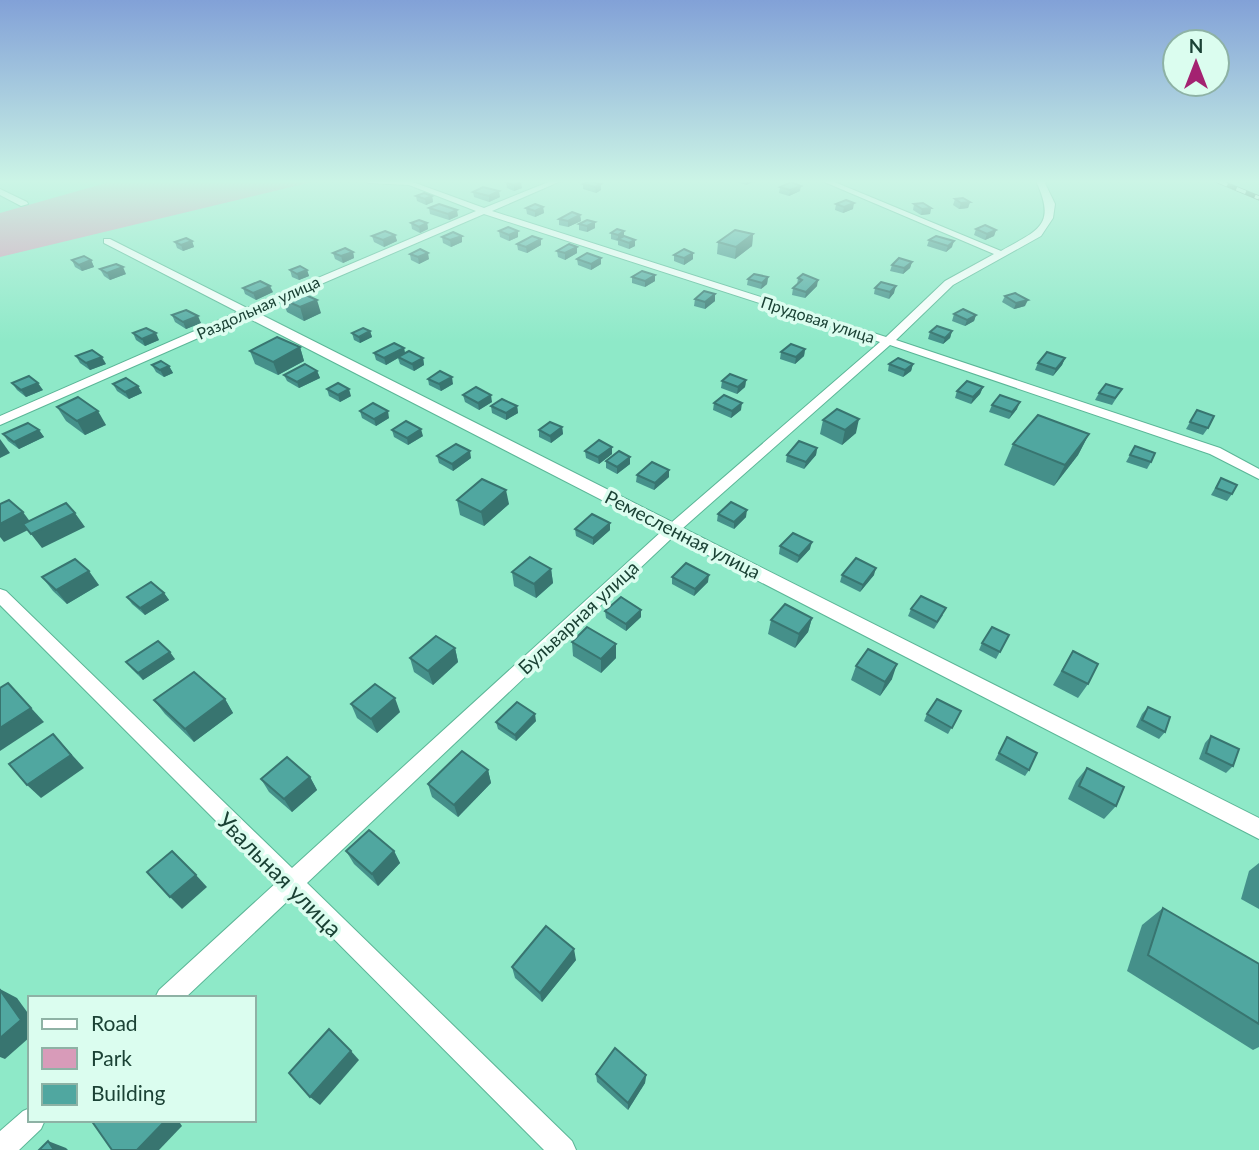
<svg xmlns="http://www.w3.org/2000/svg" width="1259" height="1150" viewBox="0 0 1259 1150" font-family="Lato,sans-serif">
  <rect width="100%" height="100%" fill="#8ee9c8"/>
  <path fill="#d89bb9" d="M113,181H316L0,257V213Z"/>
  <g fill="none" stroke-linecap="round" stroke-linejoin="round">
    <g stroke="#5bb697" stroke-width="2">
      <g id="minor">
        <path d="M365,181H410L484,208L551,181H561L492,211L886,337L945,281L994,254L822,181H832L1001,251C1038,230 1057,226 1036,181H1044L1055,204L1053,218L1041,236L953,285L896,340L1220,448L1259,469V479L1210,454L890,345L683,528L1259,818V839L673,537L307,883L572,1141L576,1150H544L292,897L185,998H155L159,990L277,882L0,605V589L6,591L292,868L662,531L246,317L0,425V416L238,312L104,243V239H110L247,308L476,211L409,185L369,183ZM484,214L880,342L672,522L256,312Z"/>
        <path d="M0,189L27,202L28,204L21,206L0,195Z"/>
        <path d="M30,1108V1120H45L41,1129L19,1150H0V1131L23,1111Z"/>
      </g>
    </g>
    <use href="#minor" fill="#fff" fill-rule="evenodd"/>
    <g stroke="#295747" stroke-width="5">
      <path id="rail" d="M1218,181L1259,198"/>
    </g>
    <use href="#rail" stroke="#dbfdef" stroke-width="3.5" stroke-dasharray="10" stroke-linecap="butt"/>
  </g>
  <g fill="#45908a">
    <path d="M589,181L601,190L596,193L583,189V184Z"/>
    <path d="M733,181H753V182L746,185Z"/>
    <path d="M506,182L522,188L514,191L507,188Z"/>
    <path d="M780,187L800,191L789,196L779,193Z"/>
    <path d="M473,192L500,197L489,202L474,197Z"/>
    <path d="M416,196H432L433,202L426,205L417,201Z"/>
    <path d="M955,199L970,202L968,208L959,209L953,205Z"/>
    <path d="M836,204L853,209L843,213L835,210Z"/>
    <path d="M914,204L931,208L930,214L921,215L913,210Z"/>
    <path d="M543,207L544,213L535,217L527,214L526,208Z"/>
    <path d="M429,208L458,216L449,220L430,214Z"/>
    <path d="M580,215L581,221L568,227L559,225V219Z"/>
    <path d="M595,222V228L587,232L579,230V224Z"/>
    <path d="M411,223H427L428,229L420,233L412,229Z"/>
    <path d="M976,229L996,230L994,236L985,240L974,235Z"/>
    <path d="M499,231L518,237L509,241L500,237Z"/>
    <path d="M624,231V237L635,246L629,249L618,245V241L611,239V233Z"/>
    <path d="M753,234L752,246L735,259L717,254L718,242Z"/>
    <path d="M395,235L397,241L384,247L374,242L372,236Z"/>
    <path d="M442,237L462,242L451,247L443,243Z"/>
    <path d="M929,240L952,247L946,252L927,246Z"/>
    <path d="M192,241L194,247L183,251L177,248L175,242Z"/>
    <path d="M517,244L541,245L527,253L518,250Z"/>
    <path d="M557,251L577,253L565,260L558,257Z"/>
    <path d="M353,252L354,258L343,263L335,259L333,253Z"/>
    <path d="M693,253V259L684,265L674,261V255Z"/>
    <path d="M410,254L429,259L419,264L411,260Z"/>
    <path d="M601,258V264L591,270L578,265L577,259Z"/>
    <path d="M72,260H91L94,267L82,271L75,267Z"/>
    <path d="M912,262L910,268L903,274L890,271L892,265Z"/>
    <path d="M100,269L126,274L110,280L104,276Z"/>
    <path d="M290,270H307L309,276L299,280L292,277Z"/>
    <path d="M655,275V281L645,287L632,283V277Z"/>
    <path d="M768,277L767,284L761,289L747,285L748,279Z"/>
    <path d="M798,278L817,286L805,298L792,295L793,288L797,285Z"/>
    <path d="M243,288L273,292L256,300L245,294Z"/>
    <path d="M875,288L894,293L889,299L874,294Z"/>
    <path d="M1005,296L1025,306L1014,309L1002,302Z"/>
    <path d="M282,299L321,313L304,321L287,312Z"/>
    <path d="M695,299L715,301L705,309L694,306Z"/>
    <path d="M954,314L976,315L974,321L965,326L952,321Z"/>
    <path d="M172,315L201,323L186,329L175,322Z"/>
    <path d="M370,331L372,337L360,343L354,340L352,333Z"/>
    <path d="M952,331L950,338L943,344L928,339L930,332Z"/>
    <path d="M133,333L159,340L145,346L136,340Z"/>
    <path d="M300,347L304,361L278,375L255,364L250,351Z"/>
    <path d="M404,348L405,353L423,358L424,365L414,371L400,364L398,358L386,365L376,360L374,353Z"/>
    <path d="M805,349L804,356L795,364L780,359L781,352Z"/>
    <path d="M76,356L106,364L90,370L80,363Z"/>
    <path d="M1065,358L1062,365L1053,376L1035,370L1038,363Z"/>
    <path d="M889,364H913L911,371L903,377L888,371Z"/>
    <path d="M152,365L169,366L173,373L164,377L156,372Z"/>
    <path d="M317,371L320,378L299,388L287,381L284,375Z"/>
    <path d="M428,379L453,384L441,391L429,385Z"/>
    <path d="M746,380L745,387L737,394L721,388L722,381Z"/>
    <path d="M12,383L43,390L26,397L17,390Z"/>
    <path d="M113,384L138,386L142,393L129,399L117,391Z"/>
    <path d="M983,387L980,394L971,404L955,398L957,391Z"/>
    <path d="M327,389L351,396L340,402L329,396Z"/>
    <path d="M1122,389L1112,405L1095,400L1099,393Z"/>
    <path d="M463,395L492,402L479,410L465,402Z"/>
    <path d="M714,403L741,410L731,418L713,410Z"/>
    <path d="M992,405L1017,409L1009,419L989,412Z"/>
    <path d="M491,406H517L518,413L506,420L492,413Z"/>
    <path d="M57,407L106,425L85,435L66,421Z"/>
    <path d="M1197,410L1208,428L1203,435L1186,429Z"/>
    <path d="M360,411L389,418L376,426L362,418Z"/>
    <path d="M823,420L856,433L842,445L820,434Z"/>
    <path d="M562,427L563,434L551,443L539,437V430Z"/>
    <path d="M39,430L44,437L19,449L8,441L3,434Z"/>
    <path d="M392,430L423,436L408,445L394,437Z"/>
    <path d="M1089,434L1078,455L1054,486L1004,465L1013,444Z"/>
    <path d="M1135,446L1151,462L1147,469L1126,462Z"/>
    <path d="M612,447V454L599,464L586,458L585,451Z"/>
    <path d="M817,448L816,455L804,469L786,462L787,455Z"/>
    <path d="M437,456L471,458L453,471L439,463Z"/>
    <path d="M606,461L630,464L617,474L606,468Z"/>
    <path d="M637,475L669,477L654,490L636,482Z"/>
    <path d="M1221,478L1232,494L1227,501L1211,495Z"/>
    <path d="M457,500L509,504L484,526L460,515Z"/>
    <path d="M718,514L746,517L734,529L717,521Z"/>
    <path d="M575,529L610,530L593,545L576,536Z"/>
    <path d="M780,546L810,549L797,563L779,554Z"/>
    <path d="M551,569L553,583L536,598L514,586L512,572Z"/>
    <path d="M842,575H874L860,592L840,582Z"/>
    <path d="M42,577L99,585L67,604L53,591Z"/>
    <path d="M672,577L708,582L694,596L672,584Z"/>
    <path d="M164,593L169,600L145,615L132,604L127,597Z"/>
    <path d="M911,609L943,615L934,629L908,616Z"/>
    <path d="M641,610V617L626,631L606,618L605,611Z"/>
    <path d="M812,618L808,632L795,648L768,634L771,620Z"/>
    <path d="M1009,635L996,659L979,650L982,643Z"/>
    <path d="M572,642L616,644V658L601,673L573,656Z"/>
    <path d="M455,648L458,662L433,685L414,672L410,658Z"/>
    <path d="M1073,651L1088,684L1078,698L1053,685Z"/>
    <path d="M175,659L143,680L132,669L126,662Z"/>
    <path d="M856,666L892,679L880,696L851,680Z"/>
    <path d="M225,699L233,713L194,742L165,714L154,700Z"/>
    <path d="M351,704L400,712L377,733L357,718Z"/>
    <path d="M1148,707L1165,732L1159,739L1136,727L1142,714Z"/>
    <path d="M961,711L948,734L924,721L927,714Z"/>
    <path d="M536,721L516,741L498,729L496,722Z"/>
    <path d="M1211,736L1233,766L1226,773L1199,759L1205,743Z"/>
    <path d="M1007,737L1029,770L1025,776L995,760Z"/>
    <path d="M1087,768L1116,806L1104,819L1068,799L1076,781Z"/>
    <path d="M488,770L491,783L458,817L432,797L428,784Z"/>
    <path d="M310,777L317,790L292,812L269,792L261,779Z"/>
    <path d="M346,851H394L400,863L378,886L354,864Z"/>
    <path d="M1259,863V909L1241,899L1249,871Z"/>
    <path d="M1163,908L1259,964V1047L1253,1050L1127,971L1142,925Z"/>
    <path d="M576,960L542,1002L515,978L512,967Z"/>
    <path d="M596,1074L646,1075L645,1083L628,1110L597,1082Z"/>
  </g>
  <g fill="#387570">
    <path d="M747,181H753V182L746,185Z"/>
    <path d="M521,182L522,188L514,191V185Z"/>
    <path d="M601,184V190L596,193L595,187Z"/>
    <path d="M801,186L800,191L789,196L790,190Z"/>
    <path d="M499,191L500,197L489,202V196Z"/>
    <path d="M432,196L433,202L426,205L425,199Z"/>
    <path d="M970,202L968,208L959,209L961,203Z"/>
    <path d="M854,203L853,209L843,213L844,207Z"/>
    <path d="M543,207L544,213L535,217V211Z"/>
    <path d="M931,208L930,214L921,215L922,209Z"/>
    <path d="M457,210L458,216L449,220L448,214Z"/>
    <path d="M580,215L581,221L568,227V221Z"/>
    <path d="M595,222V228L587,232V226Z"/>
    <path d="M427,223L428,229L420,233L419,227Z"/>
    <path d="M996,230L994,236L985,240L987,234Z"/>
    <path d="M518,231V237L509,241V235Z"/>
    <path d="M624,231V237L618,239V241V235Z"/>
    <path d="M753,234L752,246L735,259L736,247Z"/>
    <path d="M395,235L397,241L384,247L383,240Z"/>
    <path d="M462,236V242L451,247L450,240Z"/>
    <path d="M541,239V245L527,253L526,247Z"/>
    <path d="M635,240V246L629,249V243Z"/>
    <path d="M192,241L194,247L183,251L181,245Z"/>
    <path d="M954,241L952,247L946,252L948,246Z"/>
    <path d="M577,247V253L565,260V253Z"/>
    <path d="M353,252L354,258L343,263L341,256Z"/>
    <path d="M428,253L429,259L419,264L418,257Z"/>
    <path d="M693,253V259L684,265V258Z"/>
    <path d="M601,258V264L591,270V264Z"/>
    <path d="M91,260L94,267L82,271L79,265Z"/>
    <path d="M912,262L910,268L903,274L904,268Z"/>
    <path d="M123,267L126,274L110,280L107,273Z"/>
    <path d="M307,270L309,276L299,280L297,274Z"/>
    <path d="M655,275V281L645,287V281Z"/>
    <path d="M768,277L767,284L761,289L762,283Z"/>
    <path d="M818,280L817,286L805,298L806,292Z"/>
    <path d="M270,286L273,292L256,300L253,293Z"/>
    <path d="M896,286L894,293L889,299L890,292Z"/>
    <path d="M715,294V301L705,309V302Z"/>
    <path d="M317,300L321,313L304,321L300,307Z"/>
    <path d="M1028,300L1025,306L1014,309L1016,303Z"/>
    <path d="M976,315L974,321L965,326L967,320Z"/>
    <path d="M198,316L201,323L186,329L183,322Z"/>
    <path d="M370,331L372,337L360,343L359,337Z"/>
    <path d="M952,331L950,338L943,344L945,338Z"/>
    <path d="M156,333L159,340L145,346L142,339Z"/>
    <path d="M300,347L304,361L278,375L273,362Z"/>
    <path d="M404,348L405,354L386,365L384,358Z"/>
    <path d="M805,349L804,356L795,364L796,357Z"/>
    <path d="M102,357L106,364L90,370L86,363Z"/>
    <path d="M423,358L424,365L414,371L412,364Z"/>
    <path d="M1065,358L1062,365L1053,376L1056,369Z"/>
    <path d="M913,364L911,371L903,377L905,370Z"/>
    <path d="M169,366L173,373L164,377L160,370Z"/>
    <path d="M317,371L320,378L299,388L297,382Z"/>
    <path d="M452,377L453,384L441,391L439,384Z"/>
    <path d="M746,380L745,387L737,394L738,387Z"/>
    <path d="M38,383L43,390L26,397L21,390Z"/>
    <path d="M138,386L142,393L129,399L125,392Z"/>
    <path d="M983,387L980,394L971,404L973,397Z"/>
    <path d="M349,389L351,396L340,402L338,395Z"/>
    <path d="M491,395L492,402L479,410L478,403Z"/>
    <path d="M1020,402L1017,409L1009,419L1012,412Z"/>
    <path d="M742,403L741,410L731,418L732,411Z"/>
    <path d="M517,406L518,413L506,420V413Z"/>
    <path d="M98,411L106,425L85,435L77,421Z"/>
    <path d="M388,411L389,418L376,426L374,419Z"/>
    <path d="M859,419L856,433L842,445L845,430Z"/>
    <path d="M562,427L563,434L551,443L550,436Z"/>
    <path d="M421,429L423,436L408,445L407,438Z"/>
    <path d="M39,430L44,437L19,449L14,442Z"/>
    <path d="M1089,434L1078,455L1054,486L1065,465Z"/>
    <path d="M0,439L10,453L0,458Z"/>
    <path d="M612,447V454L599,464L598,457Z"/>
    <path d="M817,448L816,455L804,469L806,462Z"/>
    <path d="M470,451L471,458L453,471L452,464Z"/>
    <path d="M630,457V464L617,474V467Z"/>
    <path d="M669,470V477L654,490L655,483Z"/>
    <path d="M506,490L509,504L484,526L481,512Z"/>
    <path d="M747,510L746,517L734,529V522Z"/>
    <path d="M23,512L34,527L4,542L0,537V524Z"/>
    <path d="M75,513L85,527L42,548L31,534Z"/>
    <path d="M610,523V530L593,545V538Z"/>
    <path d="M812,542L810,549L797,563L799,556Z"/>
    <path d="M876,568L874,575L860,592L863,585Z"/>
    <path d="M551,569L553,583L536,598L534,584Z"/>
    <path d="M89,571L99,585L67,604L56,590Z"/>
    <path d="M709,575L708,582L694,596L695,589Z"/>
    <path d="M164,593L169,600L145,615L140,608Z"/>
    <path d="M641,610V617L626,631V624Z"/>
    <path d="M812,618L808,632L795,648L799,634Z"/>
    <path d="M616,644V658L601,673V659Z"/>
    <path d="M455,648L458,662L433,685L428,671Z"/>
    <path d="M170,652L175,659L143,680L138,673Z"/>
    <path d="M897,664L892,679L880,696L885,682Z"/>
    <path d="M8,683L44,722L0,751V728Z"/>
    <path d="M395,698L400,712L377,733L371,719Z"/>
    <path d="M225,699L233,713L194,742L185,729Z"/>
    <path d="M535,714L536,721L516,741L515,735Z"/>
    <path d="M53,734L84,768L41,798L27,785Z"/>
    <path d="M488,770L491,783L458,817L454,805Z"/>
    <path d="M310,777L317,790L292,812L284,799Z"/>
    <path d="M394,851L400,863L378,886L372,874Z"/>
    <path d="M196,875L207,887L182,909L170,897Z"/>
    <path d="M574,949L576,960L542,1002L540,993Z"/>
    <path d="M0,989L17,998L30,1016V1037L5,1059L0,1057Z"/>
    <path d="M351,1051L359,1060L320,1105L310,1097Z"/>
    <path d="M646,1075L645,1083L628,1110V1103Z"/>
    <path d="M166,1120H178L182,1126L159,1150H137Z"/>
    <path d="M48,1141L66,1148L68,1150H54Z"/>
  </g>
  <g fill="#50a7a0" stroke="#387570" stroke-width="2">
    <path d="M511,181H517L521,182L514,185L506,182Z"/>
    <path d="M589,181L601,184L595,187L583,184Z"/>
    <path d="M791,182L801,186L790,190L780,187Z"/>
    <path d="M483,187L499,191L489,196L473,192Z"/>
    <path d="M424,193L432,196L425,199L416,196Z"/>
    <path d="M963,198L970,202L961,203L955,199Z"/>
    <path d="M846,200L854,203L844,207L836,204Z"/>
    <path d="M923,203L931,208L922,209L914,204Z"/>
    <path d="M439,204L457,210L448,214L429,208Z"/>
    <path d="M535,204L543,207L535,211L526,208Z"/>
    <path d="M572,212L580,215L568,221L559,219Z"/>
    <path d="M419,220L427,223L419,227L411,223Z"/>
    <path d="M587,220L595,222L587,226L579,224Z"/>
    <path d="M985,225L996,230L987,234L976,229Z"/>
    <path d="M508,227L518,231L509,235L499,231Z"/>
    <path d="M617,229L624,231L618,235L611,233Z"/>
    <path d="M735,230L753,234L736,247L718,242Z"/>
    <path d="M385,231L395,235L383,240L372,236Z"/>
    <path d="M453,232L462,236L450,240L442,237Z"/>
    <path d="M532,236L541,239L526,247L517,244Z"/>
    <path d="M624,236L635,240L629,243L618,239Z"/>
    <path d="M936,236L954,241L948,246L929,240Z"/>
    <path d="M186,238L192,241L181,245L175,242Z"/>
    <path d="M569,244L577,247L565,253L557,251Z"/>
    <path d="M345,248L353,252L341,256L333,253Z"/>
    <path d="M420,249L428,253L418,257L410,254Z"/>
    <path d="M684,249L693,253L684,258L674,255Z"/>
    <path d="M587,253L601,258L591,264L577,259Z"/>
    <path d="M84,256L91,260L79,265L72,260Z"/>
    <path d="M899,258L912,262L904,268L892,265Z"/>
    <path d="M116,264L123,267L107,273L100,269Z"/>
    <path d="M300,266L307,270L297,274L290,270Z"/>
    <path d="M642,271L655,275L645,281L632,277Z"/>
    <path d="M754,274L768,277L762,283L748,279Z"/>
    <path d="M803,274L818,280L806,292L793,288L802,280L798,278Z"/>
    <path d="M260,281L270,286L253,293L243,288Z"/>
    <path d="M881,282L896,286L890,292L875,288Z"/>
    <path d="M704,291L715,294L705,302L695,299Z"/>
    <path d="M299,292L317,300L300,307L282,299Z"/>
    <path d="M1015,293L1028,300L1016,303L1005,296Z"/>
    <path d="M963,309L976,315L967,320L954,314Z"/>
    <path d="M186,310L198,316L183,322L172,315Z"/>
    <path d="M937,326L952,331L945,338L930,332Z"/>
    <path d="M146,328L156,333L142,339L133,333Z"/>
    <path d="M363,328L370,331L359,337L352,333Z"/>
    <path d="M277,337L300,347L273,362L250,351Z"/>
    <path d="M394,343L404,348L384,358L374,353Z"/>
    <path d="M791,344L805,349L796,357L781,352Z"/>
    <path d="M92,350L102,357L86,363L76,356Z"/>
    <path d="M409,351L423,358L412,364L398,357Z"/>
    <path d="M1047,352L1065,358L1056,369L1038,363Z"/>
    <path d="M898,358L913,364L905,370L889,364Z"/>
    <path d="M161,361L169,366L160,370L152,365Z"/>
    <path d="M305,364L317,371L297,382L284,375Z"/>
    <path d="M440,371L452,377L439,384L428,379Z"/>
    <path d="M730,374L746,380L738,387L722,381Z"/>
    <path d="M29,376L38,383L21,390L12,383Z"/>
    <path d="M126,378L138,386L125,392L113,384Z"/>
    <path d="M967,381L983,387L973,397L957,391Z"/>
    <path d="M338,383L349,389L338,395L327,389Z"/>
    <path d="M1106,384L1122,389L1115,398L1099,393Z"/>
    <path d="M476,387L491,395L478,403L463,395Z"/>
    <path d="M724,395L742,403L732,411L714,403Z"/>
    <path d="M1000,395L1020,402L1012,412L992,405Z"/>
    <path d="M78,397L98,411L77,421L57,407Z"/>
    <path d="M502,399L517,406L506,413L491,406Z"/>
    <path d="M373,403L388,411L374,419L360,411Z"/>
    <path d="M837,409L859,419L845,430L823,420Z"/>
    <path d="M1197,410L1214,416L1208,428L1190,422Z"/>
    <path d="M1038,415L1089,434L1065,465L1013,444Z"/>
    <path d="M406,421L421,429L407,438L392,430Z"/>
    <path d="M550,422L562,427L550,436L539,430Z"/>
    <path d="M28,423L39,430L14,442L3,434Z"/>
    <path d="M599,440L612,447L598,457L585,451Z"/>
    <path d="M799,441L817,448L806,462L787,455Z"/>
    <path d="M456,444L470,451L452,464L437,456Z"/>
    <path d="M1135,446L1155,453L1151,462L1130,455Z"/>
    <path d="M619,451L630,457L617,467L606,461Z"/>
    <path d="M652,462L669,470L655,483L637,475Z"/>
    <path d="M1221,478L1237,485L1232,494L1216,488Z"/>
    <path d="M482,479L506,490L481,512L457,500Z"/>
    <path d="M9,500L23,512L0,524V504Z"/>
    <path d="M731,502L747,510L734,522L718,514Z"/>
    <path d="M66,503L75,513L31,534L23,524Z"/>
    <path d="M592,514L610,523L593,538L575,529Z"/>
    <path d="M793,533L812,542L799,556L780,546Z"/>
    <path d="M530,557L551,569L534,584L512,572Z"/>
    <path d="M856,558L876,568L863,585L842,575Z"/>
    <path d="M75,559L89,571L56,590L42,577Z"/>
    <path d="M686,563L709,575L695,589L672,577Z"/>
    <path d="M151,582L164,593L140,608L127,597Z"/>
    <path d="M921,596L946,608L937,622L911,609Z"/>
    <path d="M621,597L641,610L626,624L605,611Z"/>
    <path d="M785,604L812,618L799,634L771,620Z"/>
    <path d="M587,627L616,644L601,659L572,642Z"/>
    <path d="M992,627L1009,635L1000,652L982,643Z"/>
    <path d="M436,636L455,648L428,671L410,658Z"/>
    <path d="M158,641L170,652L138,673L126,662Z"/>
    <path d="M868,649L897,664L885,682L856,666Z"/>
    <path d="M1073,651L1098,664L1088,684L1062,671Z"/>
    <path d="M194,672L225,699L185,729L154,700Z"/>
    <path d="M8,683L31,708L0,728V688Z"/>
    <path d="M375,684L395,698L371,719L351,704Z"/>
    <path d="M937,699L961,711L952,728L927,714Z"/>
    <path d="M517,702L535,714L515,735L496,722Z"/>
    <path d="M1148,707L1170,717L1165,732L1142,720Z"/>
    <path d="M53,734L71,755L27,785L9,764Z"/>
    <path d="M1211,736L1239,749L1233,766L1206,753Z"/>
    <path d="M1007,737L1037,753L1029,770L999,753Z"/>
    <path d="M462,751L488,770L454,805L428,784Z"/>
    <path d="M287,757L310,777L284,799L261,779Z"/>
    <path d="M1087,768L1124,787L1116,806L1079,786Z"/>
    <path d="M369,830L394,851L372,874L346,851Z"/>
    <path d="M172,851L196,875L170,897L147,872Z"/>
    <path d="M1163,908L1259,964V1024L1148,955Z"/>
    <path d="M546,926L574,949L540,993L512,967Z"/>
    <path d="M0,990L21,1020L0,1038Z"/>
    <path d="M329,1029L351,1051L310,1097L289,1073Z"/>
    <path d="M615,1048L646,1075L628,1103L596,1074Z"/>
    <path d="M91,1120H166L137,1150H112Z"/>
    <path d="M48,1141L54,1150H39Z"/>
  </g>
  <linearGradient id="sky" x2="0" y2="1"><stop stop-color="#82a1d7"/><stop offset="0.53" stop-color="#ccf5e6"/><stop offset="1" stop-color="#ccf5e6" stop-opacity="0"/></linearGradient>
  <rect width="1259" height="342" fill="url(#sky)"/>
  <g text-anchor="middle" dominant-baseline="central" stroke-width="7" stroke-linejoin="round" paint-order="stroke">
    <g font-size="16" fill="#1b4235" stroke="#dbfdef">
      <text transform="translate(258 307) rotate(-24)">Раздольная улица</text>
      <text transform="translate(818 319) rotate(18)">Прудовая улица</text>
    </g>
    <g font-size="19" fill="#1b4235" stroke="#dbfdef">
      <text transform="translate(683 534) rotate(27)">Ремесленная улица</text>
      <text transform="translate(578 617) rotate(-43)">Бульварная улица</text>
    </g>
    <g font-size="23" fill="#1b4235" stroke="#dbfdef">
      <text transform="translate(280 874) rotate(45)">Увальная улица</text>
    </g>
  </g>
  <rect x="28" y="996" width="228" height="126" fill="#dbfdef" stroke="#8eb2a5" stroke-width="2"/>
  <rect x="42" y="1019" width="35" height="10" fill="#ffffff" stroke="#8eb2a5" stroke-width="2"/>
  <text x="91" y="1031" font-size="21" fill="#1b4235">Road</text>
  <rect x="42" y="1048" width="35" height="21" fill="#d89bb9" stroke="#8eb2a5" stroke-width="2"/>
  <text x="91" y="1066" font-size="21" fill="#1b4235">Park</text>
  <rect x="42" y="1084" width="35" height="21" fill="#50a7a0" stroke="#8eb2a5" stroke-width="2"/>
  <text x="91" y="1101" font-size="21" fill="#1b4235">Building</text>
  <g transform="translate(1196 63)"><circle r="33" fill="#dbfdef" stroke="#8eb2a5" stroke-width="2"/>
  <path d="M0-5L12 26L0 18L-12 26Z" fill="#a42271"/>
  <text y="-10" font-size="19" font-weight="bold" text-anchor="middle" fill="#1b4235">N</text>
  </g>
</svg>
